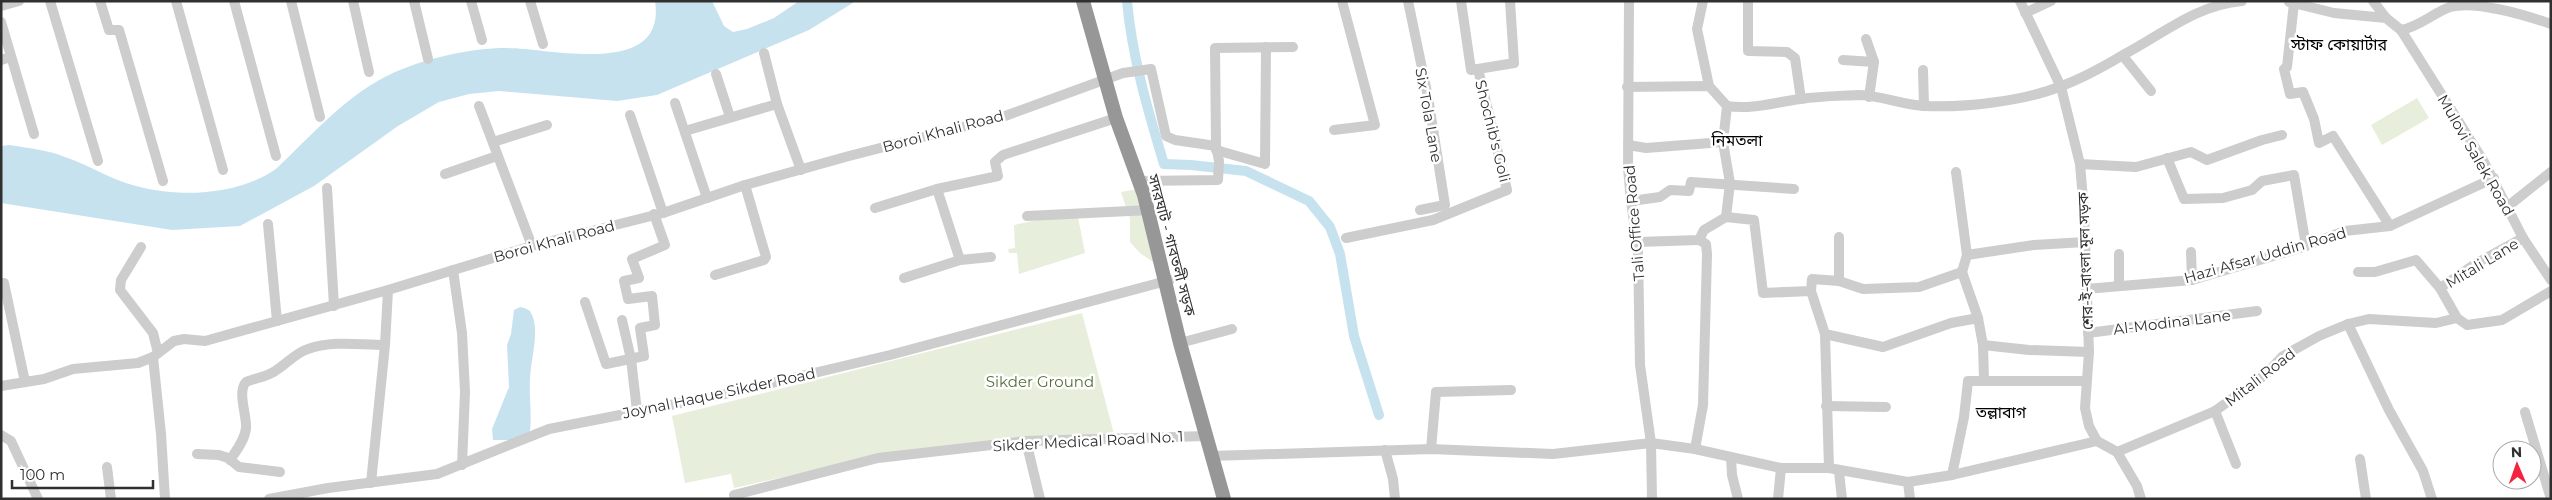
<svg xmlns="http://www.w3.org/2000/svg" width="2552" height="500" viewBox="0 0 2552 500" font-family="Montserrat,'Noto Sans Bengali',sans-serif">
  <rect width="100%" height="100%" fill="#fff"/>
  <g fill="#e7eedc">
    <path d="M2417,98L2429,118L2382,145L2371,125Z"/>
    <path d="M1138,189L1162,268L1140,253L1130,242V219L1121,192Z"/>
    <path d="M1077,212L1085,253L1019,274L1017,253H1009L1008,249L1015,248L1014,225Z"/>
    <path d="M1082,313L1114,434L824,468L734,488L731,474L685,483L672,416Z"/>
  </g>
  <g fill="#c7e2ef">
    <path d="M655,1H712L724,26L733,32L747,29L774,18L799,1H856L809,30L657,95L617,101L499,91L469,94L439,102L398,126L314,186L240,226L172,230L1,203V146L9,145C28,148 48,150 65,157C89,165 111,180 136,186C180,198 238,195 276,169C313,134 348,93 395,72C428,58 470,48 506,48C549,48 667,79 655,1Z"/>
    <path d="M520,307C525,308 530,309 532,315C540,332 530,362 530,380C529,397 532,414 530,431L520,440H493L492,429L509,387L507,345L511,334L514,310Z"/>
  </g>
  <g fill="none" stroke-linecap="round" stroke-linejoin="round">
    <path stroke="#c7e2ef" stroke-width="10" d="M1127,1C1132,57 1148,111 1164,164L1191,165L1246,171L1309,201L1330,227L1340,254L1354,336L1379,415"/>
    <g stroke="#cdcdcd" stroke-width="10">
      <path d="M50,1L98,161"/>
      <path d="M100,1L109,30H119L163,181"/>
      <path d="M176,1L223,170"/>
      <path d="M234,1L276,156"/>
      <path d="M291,1L320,117"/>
      <path d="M353,1L369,72"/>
      <path d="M414,1L428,59"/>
      <path d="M471,1L482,40"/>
      <path d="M530,1L543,44"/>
      <path d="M1408,1L1428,97L1445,205L1420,210"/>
      <path d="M1629,1L1628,168L1631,201L1638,251L1640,365L1651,443L1652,499"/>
      <path d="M1703,1L1697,29L1709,86"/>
      <path d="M1748,1V51L1787,52L1795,58L1801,99"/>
      <path d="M2020,1L2061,87L2080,164L2084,211L2089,352L2085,408L2089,426L2097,441L2117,452L2137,486L2141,499"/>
      <path d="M2373,1L2386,18"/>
      <path d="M2289,2L2334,13L2386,18L2401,30C2419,27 2433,13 2450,7C2475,0 2525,15 2551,24"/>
      <path d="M2294,3L2287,67L2284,69L2290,94L2303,92L2314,119L2319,143L2333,136L2390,226"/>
      <path d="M1,6L19,1"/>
      <path d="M2025,13L2051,1"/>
      <path d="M1,22L34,134"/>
      <path d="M2401,30L2484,162L2523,238L2551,280"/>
      <path d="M1866,39L1874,62L1869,97"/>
      <path d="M764,53L777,104L801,170"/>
      <path d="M2123,56L2151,91"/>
      <path d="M1,60L11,57"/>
      <path d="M1843,60L1874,62"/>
      <path d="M1478,69L1514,63L1510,1"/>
      <path d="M1923,70L1924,106"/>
      <path d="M716,74L730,117"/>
      <path d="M1627,87L1709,86L1727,106C1753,110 1775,102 1801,99C1820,96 1839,96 1858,95C1880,95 1903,105 1925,106C1964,108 2023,101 2059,87C2081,79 2103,67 2123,55C2163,34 2196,5 2242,1"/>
      <path d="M675,103L707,198"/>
      <path d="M479,106L532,246"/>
      <path d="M630,115L663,213"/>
      <path d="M1334,130L1375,125L1342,1"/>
      <path d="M685,131L777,104"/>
      <path d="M493,142L547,125"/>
      <path d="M1628,145L1646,148L1723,142"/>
      <path d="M1216,150L1265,164L1266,47"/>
      <path d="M2167,158L2184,199L2223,198L2252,190L2262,181L2294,175L2306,246"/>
      <path d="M2080,164L2136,167L2191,152L2207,160L2262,140L2282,135"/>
      <path d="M1956,172L1967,255L1962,272"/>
      <path d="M445,174L497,156"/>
      <path d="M1139,181L1218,180L1219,161L1216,146L1215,48L1293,47"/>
      <path d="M327,188L334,306"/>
      <path d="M937,189L960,260"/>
      <path d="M1631,201L1660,197L1670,190L1689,191L1691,182L1794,189"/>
      <path d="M2507,207L2551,172"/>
      <path d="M875,208L937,189L998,176L995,162L1003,155L1116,118"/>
      <path d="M1027,216L1150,210"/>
      <path d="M1726,217L1730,183L1723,142L1727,106"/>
      <path d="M268,224L277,321"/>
      <path d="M1839,237V281"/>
      <path d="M1346,238L1433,220L1507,190L1478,69L1471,70L1461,1"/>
      <path d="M1637,242L1699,240L1704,230L1726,217L1754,220L1763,293L1811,291L1812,279L1839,281L1863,289L1919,287L1962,272L1978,318L1983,345L1984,380"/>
      <path d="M141,247L121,280L120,290L153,333L158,353"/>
      <path d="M2191,252L2192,280"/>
      <path d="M2119,254V286"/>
      <path d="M1967,255L2034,245L2085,242"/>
      <path d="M453,270L462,333L465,392L462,465"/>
      <path d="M2358,272H2375L2416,260L2440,288L2475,264L2523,238"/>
      <path d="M715,275L764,260L766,257L745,185"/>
      <path d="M904,278L960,260L991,257"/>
      <path d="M4,283L25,382"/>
      <path d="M2440,288L2457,318"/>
      <path d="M2086,289L2192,280L2297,249L2345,231L2390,226L2494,178"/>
      <path d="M1811,291L1825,334L1829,468"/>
      <path d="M585,302L606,364L644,356L640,328L655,325L652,296L628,299L624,281L639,278L632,259L665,245L654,214"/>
      <path d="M622,320L631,359L637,411"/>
      <path d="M2348,324L2389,410L2423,471L2432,499"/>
      <path d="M2088,333L2257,311"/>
      <path d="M1825,334L1883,347L1951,323L1978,318"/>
      <path d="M1180,343L1232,329"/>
      <path d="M1983,345L2029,350L2089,352"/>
      <path d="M153,357L161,434L165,499"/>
      <path d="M1,386L44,379L73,369L138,363L153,357L174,341L184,339L205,341L388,290L532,246L663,213L745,185L849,156L1005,116L1123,73L1151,69L1166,136L1175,140L1216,146"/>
      <path d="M1826,406L1886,407"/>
      <path d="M2215,411L2236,464"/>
      <path d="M2525,412L2551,499"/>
      <path d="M1,435L11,441L38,499"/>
      <path d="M1026,441L1040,499"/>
      <path d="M1431,449L1436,392L1511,390"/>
      <path d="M1695,449L1703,405L1707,254L1706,244L1699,240"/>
      <path d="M1385,450L1393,479L1395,499"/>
      <path d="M2117,452L2215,411L2265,375L2283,356L2319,336L2348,324L2369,319L2436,323L2457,318L2467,325L2502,320L2551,291"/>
      <path d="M197,454L219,455L228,458L239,467L280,472"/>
      <path d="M1212,456L1431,449L1553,454L1651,443L1695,449L1781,468H1829L1908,482L1952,475L2097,441"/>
      <path d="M1731,458L1732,475L1738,499"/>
      <path d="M2360,459L2366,499"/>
      <path d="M230,460C236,451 245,440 246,428C247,415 237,392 246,382C255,378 267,377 275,371C287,364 295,353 308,349C335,340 358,345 385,345"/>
      <path d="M107,467L111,499"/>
      <path d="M1839,472L1842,499"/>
      <path d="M1952,475L1964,417L1968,381H2085"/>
      <path d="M1908,482L1910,499"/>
      <path d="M371,483L385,345L388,290"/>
      <path d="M269,499L328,488L437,474L549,429L721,395L890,355L1170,280"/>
      <path d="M735,499L734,495L878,458L1026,441L1207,436"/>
      <path d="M1778,499L1781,468"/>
    </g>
    <path stroke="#979797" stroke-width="14" d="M1083,1L1116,118L1144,195L1180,343L1224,499"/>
  </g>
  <g text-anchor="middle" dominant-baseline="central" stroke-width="5" stroke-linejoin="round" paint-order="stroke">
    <g font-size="15" fill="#303030" stroke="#fff">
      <text transform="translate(1429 115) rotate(80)">Six Tola Lane</text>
      <text transform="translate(943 131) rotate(-15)">Boroi Khali Road</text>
      <text transform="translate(1493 131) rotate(76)">Shochib's Goli</text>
      <text transform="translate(2476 155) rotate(60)">Mulovi Salek Road</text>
      <text transform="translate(1634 223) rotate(-95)">Tali Office Road</text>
      <text transform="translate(554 241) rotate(-15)">Boroi Khali Road</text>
      <text transform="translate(1172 245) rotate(75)">সদরঘাট - গাবতলী সড়ক</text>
      <text transform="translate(2265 255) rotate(-16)">Hazi Afsar Uddin Road</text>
      <text transform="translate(2085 261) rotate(-92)">শের-ই-বাংলা মূল সড়ক</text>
      <text transform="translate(2482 263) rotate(-31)">Mitali Lane</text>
      <text transform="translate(2172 322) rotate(-7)">Al-Modina Lane</text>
      <text transform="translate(2260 377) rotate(-38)">Mitali Road</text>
      <text transform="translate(719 393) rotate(-12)">Joynal Haque Sikder Road</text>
      <text transform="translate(1088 441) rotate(-3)">Sikder Medical Road No. 1</text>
    </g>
    <g font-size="15" fill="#557039" stroke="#fff">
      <text x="1040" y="381">Sikder Ground</text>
    </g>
    <g font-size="16" fill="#000" stroke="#fff">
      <text x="2339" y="44">স্টাফ কোয়ার্টার</text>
      <text x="1737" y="140">নিমতলা</text>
      <text x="2001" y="412">তল্লাবাগ</text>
    </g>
  </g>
  <rect width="2552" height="500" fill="none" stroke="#303030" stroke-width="5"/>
  <g transform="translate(2517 465) rotate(358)"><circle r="24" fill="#ffffff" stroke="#acacac"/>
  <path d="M0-4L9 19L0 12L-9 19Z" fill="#f4243e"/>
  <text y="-8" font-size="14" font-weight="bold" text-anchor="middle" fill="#303030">N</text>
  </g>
  <path d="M12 480v8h141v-8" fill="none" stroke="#303030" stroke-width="2.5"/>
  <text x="20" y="480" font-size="15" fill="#303030" stroke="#ffffff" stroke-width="4" paint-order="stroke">100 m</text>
</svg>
